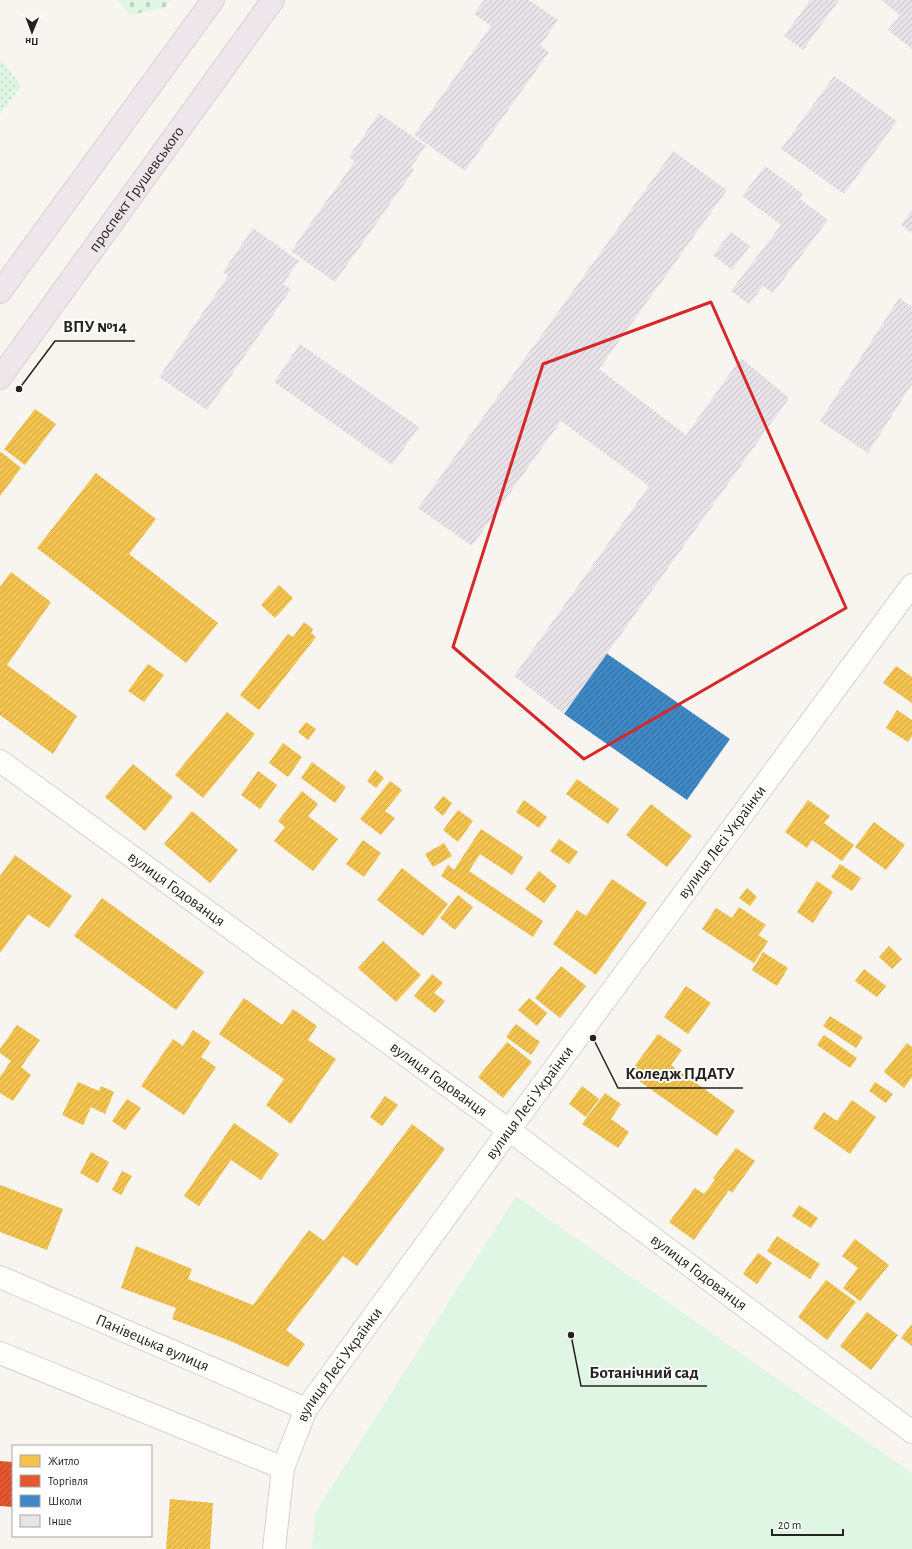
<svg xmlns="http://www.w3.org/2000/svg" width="912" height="1549" viewBox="0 0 912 1549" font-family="'Alegreya Sans',sans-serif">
  <defs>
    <pattern id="cemetery-stones" width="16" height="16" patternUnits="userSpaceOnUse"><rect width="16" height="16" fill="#def6e3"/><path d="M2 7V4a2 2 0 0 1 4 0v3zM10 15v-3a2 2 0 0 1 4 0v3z" fill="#bed3c2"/></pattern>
    <pattern id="park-dots" width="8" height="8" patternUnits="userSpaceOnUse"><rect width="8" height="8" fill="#def6e3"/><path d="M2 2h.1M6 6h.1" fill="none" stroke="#bed3c2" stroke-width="1.8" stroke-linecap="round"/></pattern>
    <pattern id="homes-hatch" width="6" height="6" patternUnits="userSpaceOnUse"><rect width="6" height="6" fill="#f2c14e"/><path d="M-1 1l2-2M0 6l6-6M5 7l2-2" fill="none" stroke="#cfa644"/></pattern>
    <pattern id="shops-hatch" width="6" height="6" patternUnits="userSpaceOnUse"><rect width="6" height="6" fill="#e4572e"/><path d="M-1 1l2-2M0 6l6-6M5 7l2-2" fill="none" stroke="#b94827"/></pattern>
    <pattern id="schools-hatch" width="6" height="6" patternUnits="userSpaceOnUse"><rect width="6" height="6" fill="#3f88c5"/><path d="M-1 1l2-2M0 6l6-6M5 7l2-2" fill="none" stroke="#356f9f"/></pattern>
    <pattern id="building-hatch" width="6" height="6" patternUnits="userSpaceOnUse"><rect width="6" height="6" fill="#e7e3e9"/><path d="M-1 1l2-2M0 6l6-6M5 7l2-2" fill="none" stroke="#c6c2c7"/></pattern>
  </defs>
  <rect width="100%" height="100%" fill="#f8f5f0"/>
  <path fill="#def6e3" d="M516,1196L912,1473V1549H312L315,1513Z"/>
  <path fill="url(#cemetery-stones)" d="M118,0H170L165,8L130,15Z"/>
  <path fill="url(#park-dots)" d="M0,58L21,86L0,114Z"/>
  <g fill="url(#homes-hatch)">
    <path d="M35,409L56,424L25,465L4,449Z"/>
    <path d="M1,452L21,468L0,496V453Z"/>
    <path d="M96,473L156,519L129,554L218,623L186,663L37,548Z"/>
    <path d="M11,572L51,602L7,665L77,716L53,754L0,715V587Z"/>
    <path d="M279,585L293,598L275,618L261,605Z"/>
    <path d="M304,622L313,629L311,633L316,637L259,710L240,695L288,634L293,637Z"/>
    <path d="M148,664L164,675L144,702L128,691Z"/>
    <path d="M896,666L912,677V703L883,683Z"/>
    <path d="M897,710L912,720V736L908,742L886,728Z"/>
    <path d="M227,712L255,734L203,798L175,775Z"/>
    <path d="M306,722L316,729L308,740L298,732Z"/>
    <path d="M283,743L302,757L288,777L269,763Z"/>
    <path d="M312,762L346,787L335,803L301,778Z"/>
    <path d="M133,764L173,797L145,831L105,797Z"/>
    <path d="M375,770L384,778L376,788L367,781Z"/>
    <path d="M258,771L277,785L260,809L241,795Z"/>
    <path d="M577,779L619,809L608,824L566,794Z"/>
    <path d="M390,781L402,790L385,811L395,818L381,835L360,819Z"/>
    <path d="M302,791L318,804L308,816L338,839L313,871L274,841L285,827L278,821Z"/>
    <path d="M443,796L452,803L443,816L434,808Z"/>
    <path d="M524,800L547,817L539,828L516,812Z"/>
    <path d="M808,800L830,816L824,823L854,845L842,861L812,840L807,848L785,832Z"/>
    <path d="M651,804L692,836L667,867L626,835Z"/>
    <path d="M458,810L473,821L458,842L443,830Z"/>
    <path d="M192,811L238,850L210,883L164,844Z"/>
    <path d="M874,822L905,845L886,870L855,847Z"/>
    <path d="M481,829L523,857L512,875L480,854L469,871L543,921L533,937L441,876L448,865L454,870Z"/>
    <path d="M559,839L578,852L569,864L550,851Z"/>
    <path d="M363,840L381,853L364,877L346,864Z"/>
    <path d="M444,843L452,856L433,867L425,854Z"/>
    <path d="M15,855L72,896L49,928L28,914L0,953V876Z"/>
    <path d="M840,864L861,878L852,891L831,877Z"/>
    <path d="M402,868L448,904L423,936L377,900Z"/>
    <path d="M539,871L557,886L544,903L525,889Z"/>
    <path d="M612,879L647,903L596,975L553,944L577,910L586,916Z"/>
    <path d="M817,881L833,892L813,923L797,912Z"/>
    <path d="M747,888L757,897L750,906L739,898Z"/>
    <path d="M458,895L473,907L455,930L440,918Z"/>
    <path d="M102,898L204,972L176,1010L74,936Z"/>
    <path d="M739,907L766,925L758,935L768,941L754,963L702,929L716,908L732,918Z"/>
    <path d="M383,941L421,975L396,1002L358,968Z"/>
    <path d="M889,946L902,959L892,969L879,957Z"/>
    <path d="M763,952L788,968L777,986L752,970Z"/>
    <path d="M561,966L586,986L560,1018L535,998Z"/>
    <path d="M864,969L886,986L877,997L855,981Z"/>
    <path d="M432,974L443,983L434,993L445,1001L435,1013L414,996Z"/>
    <path d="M686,986L711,1003L688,1034L664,1017Z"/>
    <path d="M244,998L282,1025L293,1009L317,1026L308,1040L336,1059L291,1124L266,1105L284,1079L219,1034Z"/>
    <path d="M529,998L547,1013L537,1026L518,1010Z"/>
    <path d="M830,1016L863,1037L856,1048L823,1026Z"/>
    <path d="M516,1024L540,1042L531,1055L506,1037Z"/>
    <path d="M17,1025L40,1040L21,1067L31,1075L13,1101L0,1093V1077L11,1061L0,1053V1049Z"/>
    <path d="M193,1030L211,1042L201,1057L216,1067L184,1115L141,1086L173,1039L183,1046Z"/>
    <path d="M658,1034L682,1050L671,1065L735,1111L717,1136L629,1074Z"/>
    <path d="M824,1035L857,1058L850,1068L817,1045Z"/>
    <path d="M507,1042L532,1062L503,1098L478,1077Z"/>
    <path d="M907,1043L912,1047V1077L904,1088L884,1072Z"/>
    <path d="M78,1082L99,1091L101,1086L114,1092L105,1114L91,1107L83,1125L62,1115Z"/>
    <path d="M875,1082L893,1094L886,1103L869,1091Z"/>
    <path d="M582,1086L599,1099L586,1117L569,1104Z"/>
    <path d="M605,1093L621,1104L611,1119L629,1132L618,1148L582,1124Z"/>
    <path d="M385,1096L398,1105L382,1126L370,1117Z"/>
    <path d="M127,1099L141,1108L125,1130L112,1121Z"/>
    <path d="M852,1100L876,1117L850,1154L813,1128L824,1112L837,1121Z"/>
    <path d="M234,1123L279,1154L261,1180L231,1160L199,1206L184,1196Z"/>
    <path d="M412,1124L445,1149L357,1266L343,1256L286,1330L305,1344L288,1367L228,1340L172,1319L176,1308L121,1288L136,1246L192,1269L188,1279L253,1305L309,1230L324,1241Z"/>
    <path d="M736,1148L755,1161L732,1193L729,1190L694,1240L669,1222L695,1188L704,1194L715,1180L713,1178Z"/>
    <path d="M91,1152L109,1162L98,1183L80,1173Z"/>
    <path d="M122,1171L132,1176L121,1195L112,1190Z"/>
    <path d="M0,1185L63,1209L47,1250L0,1232Z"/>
    <path d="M799,1205L818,1218L811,1228L792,1216Z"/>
    <path d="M777,1236L820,1264L810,1279L767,1251Z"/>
    <path d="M855,1239L889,1265L860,1301L843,1288L858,1268L842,1256Z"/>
    <path d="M758,1253L772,1263L757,1284L743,1274Z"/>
    <path d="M826,1280L856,1302L827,1340L798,1317Z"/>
    <path d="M867,1312L898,1335L871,1370L840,1346Z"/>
    <path d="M912,1324V1346L901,1338Z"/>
    <path d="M170,1499L213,1503L210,1549H166Z"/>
  </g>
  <path fill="url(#shops-hatch)" d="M0,1461L13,1462V1507L0,1506Z"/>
  <path fill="url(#schools-hatch)" d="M606,653L730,739L687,800L564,714Z"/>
  <g fill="url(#building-hatch)">
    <path d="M484,0H529L558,20L540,46L549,52L465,171L414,135L491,26L474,14Z"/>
    <path d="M810,0H839L803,50L784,36Z"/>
    <path d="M881,0H912V49L888,30L900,15Z"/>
    <path d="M834,76L897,121L844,194L781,149Z"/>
    <path d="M379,113L426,146L411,167L414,170L335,282L291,251L355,161L349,157Z"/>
    <path d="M673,151L727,190L599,369L686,435L741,358L789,398L564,714L514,676L649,486L561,421L472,546L418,508Z"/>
    <path d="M765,166L803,194L786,217L800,199L828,220L773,293L763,286L749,304L731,291L781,225L742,196Z"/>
    <path d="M912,210V233L901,225Z"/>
    <path d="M253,228L299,261L283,284L291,289L207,410L159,377L228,276L223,272Z"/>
    <path d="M731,232L750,246L732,270L713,255Z"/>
    <path d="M899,298L912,307V384L868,453L820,421Z"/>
    <path d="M300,344L419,427L392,465L274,382Z"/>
  </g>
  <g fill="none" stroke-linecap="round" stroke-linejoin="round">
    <g stroke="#d5d2ce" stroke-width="24">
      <g id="minor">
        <path id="s1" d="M0,761L509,1130L912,1432"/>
        <path id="s2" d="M0,1277L306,1409"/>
        <path d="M0,1353L283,1468"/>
        <path id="s3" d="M274,1549L283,1468L306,1409L509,1130L912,585"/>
      </g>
    </g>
    <g stroke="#d5d3d1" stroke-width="24">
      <g id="major">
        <path d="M0,292L213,0"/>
        <path id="s4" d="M0,378L273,0"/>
      </g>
    </g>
    <use href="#minor" stroke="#fefefd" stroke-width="22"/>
    <use href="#major" stroke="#eee6eb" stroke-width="22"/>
  </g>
  <path fill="none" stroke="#d62828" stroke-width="3" stroke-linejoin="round" d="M711,302L846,608L584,759L453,647L543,364Z"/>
  <g text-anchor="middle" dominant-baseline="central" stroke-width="4" stroke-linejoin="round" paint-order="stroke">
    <g font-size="16" fill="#25231f" stroke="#fff">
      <text stroke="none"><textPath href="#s4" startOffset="233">проспект Грушевського</textPath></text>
      <text stroke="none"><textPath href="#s3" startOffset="848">вулиця Лесі Українки</textPath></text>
      <text stroke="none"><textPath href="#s1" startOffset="218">вулиця Годованця</textPath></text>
      <text stroke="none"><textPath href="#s1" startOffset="542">вулиця Годованця</textPath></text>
      <text stroke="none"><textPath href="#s3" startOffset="524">вулиця Лесі Українки</textPath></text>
      <text stroke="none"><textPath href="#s1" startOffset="866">вулиця Годованця</textPath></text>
      <text stroke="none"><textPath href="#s2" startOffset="166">Панівецька вулиця</textPath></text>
      <text stroke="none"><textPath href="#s3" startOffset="200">вулиця Лесі Українки</textPath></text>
    </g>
  </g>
  <path fill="none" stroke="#25231f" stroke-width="1.5" d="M19 389L55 341H135M593 1038L618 1088H743M571 1335L581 1386H707"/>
  <g fill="#25231f" stroke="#fff" stroke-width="1.5">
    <circle cx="19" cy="389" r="4"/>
    <circle cx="593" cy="1038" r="4"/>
    <circle cx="571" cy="1335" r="4"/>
  </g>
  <g font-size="17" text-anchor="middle" font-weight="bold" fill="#25231f" stroke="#fff" stroke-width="4" stroke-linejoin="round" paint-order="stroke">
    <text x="95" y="332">ВПУ №14</text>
    <text x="680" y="1079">Коледж ПДАТУ</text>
    <text x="644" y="1378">Ботанічний сад</text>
  </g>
  <rect x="12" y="1445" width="140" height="92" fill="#ffffff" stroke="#a8a7a5"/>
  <rect x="20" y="1455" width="20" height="12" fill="#f2c14e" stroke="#a8a7a5"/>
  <text x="48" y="1465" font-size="12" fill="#25231f">Житло</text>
  <rect x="20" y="1475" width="20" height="12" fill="#e4572e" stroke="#a8a7a5"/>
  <text x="48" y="1485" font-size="12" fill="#25231f">Торгівля</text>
  <rect x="20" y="1495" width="20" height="12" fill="#3f88c5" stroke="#a8a7a5"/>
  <text x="48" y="1505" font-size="12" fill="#25231f">Школи</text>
  <rect x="20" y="1515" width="20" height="12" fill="#e7e3e9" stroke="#a8a7a5"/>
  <text x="48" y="1525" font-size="12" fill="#25231f">Інше</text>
  <g transform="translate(32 32) rotate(181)" stroke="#ffffff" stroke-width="3" paint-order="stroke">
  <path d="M0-3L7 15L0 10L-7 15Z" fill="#25231f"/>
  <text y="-6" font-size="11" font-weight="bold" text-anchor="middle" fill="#25231f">Пн</text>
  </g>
  <path d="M772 1529v6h71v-6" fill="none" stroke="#25231f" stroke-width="2"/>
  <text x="778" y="1529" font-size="12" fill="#25231f" stroke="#ffffff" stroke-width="3" paint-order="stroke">20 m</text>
</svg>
